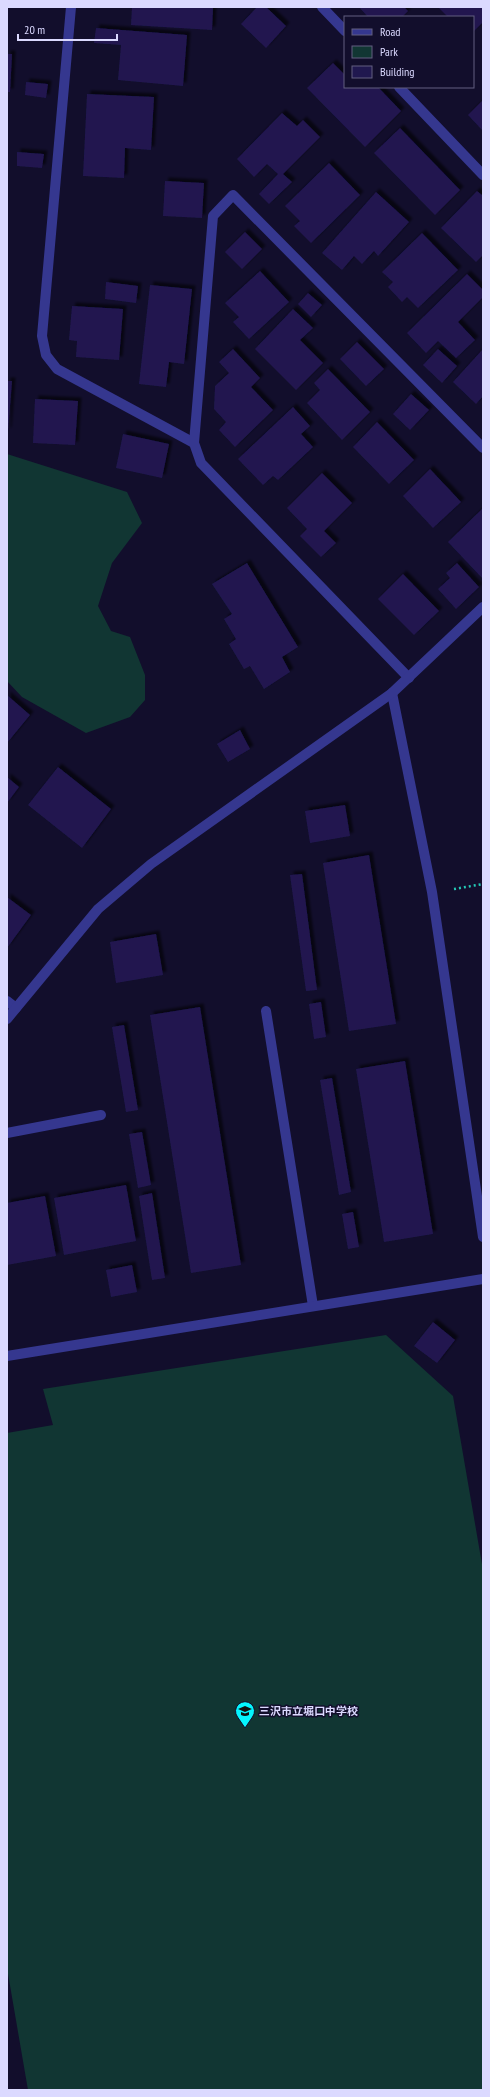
<svg xmlns="http://www.w3.org/2000/svg" width="490" height="2097" viewBox="0 0 490 2097" font-family="'PT Sans Narrow','Noto Sans JP',sans-serif">
  <defs>
    <filter id="shadow"><feDropShadow dx="3.5" dy="-3.5" stdDeviation="1" flood-color="#0009"/></filter>
  </defs>
  <rect width="100%" height="100%" fill="#120e2c"/>
  <g fill="#113633">
    <path d="M7,454L127,492L142,523L112,563L98,606L111,631L130,637L145,675V700L130,717L86,733L22,697L7,681Z"/>
    <path d="M386,1335L453,1396L483,1570V2090H28L7,1968V1433L53,1425L43,1389Z"/>
  </g>
  <g fill="#20184f" filter="url(#shadow)">
    <path d="M132,7L213,8L212,30L131,25Z"/>
    <path d="M257,7H266L286,26L266,48L241,24Z"/>
    <path d="M359,7H404L408,11L402,17H368Z"/>
    <path d="M438,7H483V22L473,32V17H448Z"/>
    <path d="M96,28L187,35L183,86L118,80L121,45L94,43Z"/>
    <path d="M7,54H12L10,92H7Z"/>
    <path d="M333,63L345,75V87H378L401,111L365,147L307,88Z"/>
    <path d="M26,82L48,84L46,98L25,95Z"/>
    <path d="M87,94L154,97L151,150L125,148L124,178L83,176Z"/>
    <path d="M483,100V131L468,115Z"/>
    <path d="M282,113L297,126L303,120L320,137L283,174L292,182L269,204L259,194L278,174L267,164L254,177L237,159Z"/>
    <path d="M400,128L460,190L435,215L374,153Z"/>
    <path d="M17,152L44,154L42,168L17,166Z"/>
    <path d="M329,163L360,195L311,243L294,226L300,221L285,206Z"/>
    <path d="M165,181L204,183L202,218L163,216Z"/>
    <path d="M477,191L483,196V255L476,262L441,228Z"/>
    <path d="M376,192L409,222L378,256L374,251L362,264L354,256L342,270L322,253Z"/>
    <path d="M245,232L262,249L242,269L225,252Z"/>
    <path d="M422,233L458,270L418,308L407,297L402,302L388,287L393,282L382,272Z"/>
    <path d="M260,271L289,302L249,339L233,322L239,317L225,303Z"/>
    <path d="M467,274L483,290V297L458,322L475,340L456,358L438,341L426,353L407,333Z"/>
    <path d="M106,282L138,286L136,303L105,299Z"/>
    <path d="M150,285L192,289L184,364L169,362L166,387L139,384Z"/>
    <path d="M308,293L322,305L311,317L298,304Z"/>
    <path d="M72,306L123,309L119,360L76,357L77,341L69,340Z"/>
    <path d="M293,309L313,328L300,340L323,363L296,390L255,349Z"/>
    <path d="M357,342L384,369L366,386L340,359Z"/>
    <path d="M233,349L260,378L251,387L273,410L235,447L219,430L226,422L214,409L215,386L229,373L219,362Z"/>
    <path d="M438,349L457,366L442,383L423,365Z"/>
    <path d="M483,349V396L476,404L453,382Z"/>
    <path d="M328,369L370,412L342,440L307,403L320,390L314,383Z"/>
    <path d="M7,381H12L8,431H7Z"/>
    <path d="M411,394L429,410L410,430L393,414Z"/>
    <path d="M35,399L78,401L75,445L33,443Z"/>
    <path d="M293,407L310,426L301,434L313,447L278,480L273,476L263,485L238,459Z"/>
    <path d="M377,422L414,460L389,484L353,447Z"/>
    <path d="M123,434L169,444L162,478L116,468Z"/>
    <path d="M430,469L461,502L433,528L403,496Z"/>
    <path d="M322,473L352,503L324,531L336,543L321,557L300,536L307,529L287,508Z"/>
    <path d="M483,508V579L448,542Z"/>
    <path d="M247,563L298,647L282,657L290,672L264,689L250,666L244,669L229,644L236,639L224,619L232,614L212,584Z"/>
    <path d="M457,563L479,587L456,609L438,589L450,578L446,573Z"/>
    <path d="M403,574L439,611L414,635L378,599Z"/>
    <path d="M7,695L30,715L7,743Z"/>
    <path d="M240,730L250,749L228,762L217,744Z"/>
    <path d="M58,767L111,809L82,848L28,805Z"/>
    <path d="M7,777L19,787L7,803Z"/>
    <path d="M345,805L350,836L310,843L305,811Z"/>
    <path d="M369,855L396,1024L349,1031L323,863Z"/>
    <path d="M302,874L317,990L306,991L290,875Z"/>
    <path d="M7,897L31,915L7,948Z"/>
    <path d="M156,934L163,975L116,983L110,942Z"/>
    <path d="M321,1002L326,1037L314,1039L309,1004Z"/>
    <path d="M200,1007L241,1265L191,1273L150,1015Z"/>
    <path d="M124,1025L138,1110L126,1112L112,1027Z"/>
    <path d="M405,1061L433,1234L384,1242L356,1069Z"/>
    <path d="M332,1078L351,1192L339,1195L320,1080Z"/>
    <path d="M142,1132L151,1185L138,1188L129,1134Z"/>
    <path d="M126,1185L136,1241L64,1255L54,1198Z"/>
    <path d="M152,1193L165,1278L152,1280L139,1196Z"/>
    <path d="M45,1196L56,1256L7,1265V1203Z"/>
    <path d="M353,1212L359,1247L348,1249L342,1214Z"/>
    <path d="M132,1265L137,1292L111,1297L106,1270Z"/>
    <path d="M433,1322L455,1340L437,1363L414,1346Z"/>
  </g>
  <g fill="none" stroke-linecap="round" stroke-linejoin="round">
    <path stroke="#24c8b5" stroke-width="2.5" stroke-dasharray="2 3" stroke-linecap="butt" d="M454,889L483,884"/>
    <g stroke="#35378f" stroke-width="10">
      <path d="M71,7L42,336L46,355L57,369L194,443"/>
      <path d="M322,7L345,31"/>
      <path d="M399,87L483,175"/>
      <path d="M409,678L201,463L194,443L213,216L233,195L483,448"/>
      <path d="M392,693L432,892L483,1237"/>
      <path d="M7,1001L16,1008"/>
      <path d="M266,1011L313,1306"/>
      <path d="M7,1019L98,909L151,864L392,693L483,607"/>
      <path d="M7,1133L101,1115"/>
      <path d="M7,1356L483,1279"/>
    </g>
  </g>
  <defs>
    <g id="school-pin" transform="scale(1)"><path d="M0 17L-7.5 6A9.5 9.5 0 1 1 7.5 6Z" fill="#05f5ff" stroke="#120e2c"/><path d="M0-5L7-2L0 1L-7-2ZM-4 1L0 2.5L4 1V4Q0 6-4 4Z" fill="#111"/></g>
  </defs>
  <g fill-rule="evenodd">
    <use href="#school-pin" x="245" y="1711"/>
  </g>
  <g text-anchor="middle" dominant-baseline="central" stroke-width="3" stroke-linejoin="round" paint-order="stroke">
    <g font-size="11" font-weight="bold" fill="#dbd9ff" stroke="#120e2c" text-anchor="start">
      <text x="259" y="1711">三沢市立堀口中学校</text>
    </g>
  </g>
  <rect width="490" height="2097" fill="none" stroke="#dbd9ff" stroke-width="16"/>
  <rect x="344" y="16" width="130" height="72" fill="#120e2c" stroke="#625f80"/>
  <rect x="352" y="29" width="20" height="6" fill="#35378f" stroke="#625f80"/>
  <text x="380" y="36" font-size="12" fill="#dbd9ff">Road</text>
  <rect x="352" y="46" width="20" height="12" fill="#113633" stroke="#625f80"/>
  <text x="380" y="56" font-size="12" fill="#dbd9ff">Park</text>
  <rect x="352" y="66" width="20" height="12" fill="#20184f" stroke="#625f80"/>
  <text x="380" y="76" font-size="12" fill="#dbd9ff">Building</text>
  <path d="M18 34v6h99v-6" fill="none" stroke="#dbd9ff" stroke-width="2"/>
  <text x="24" y="34" font-size="12" fill="#dbd9ff" stroke="#120e2c" stroke-width="3" paint-order="stroke">20 m</text>
</svg>
